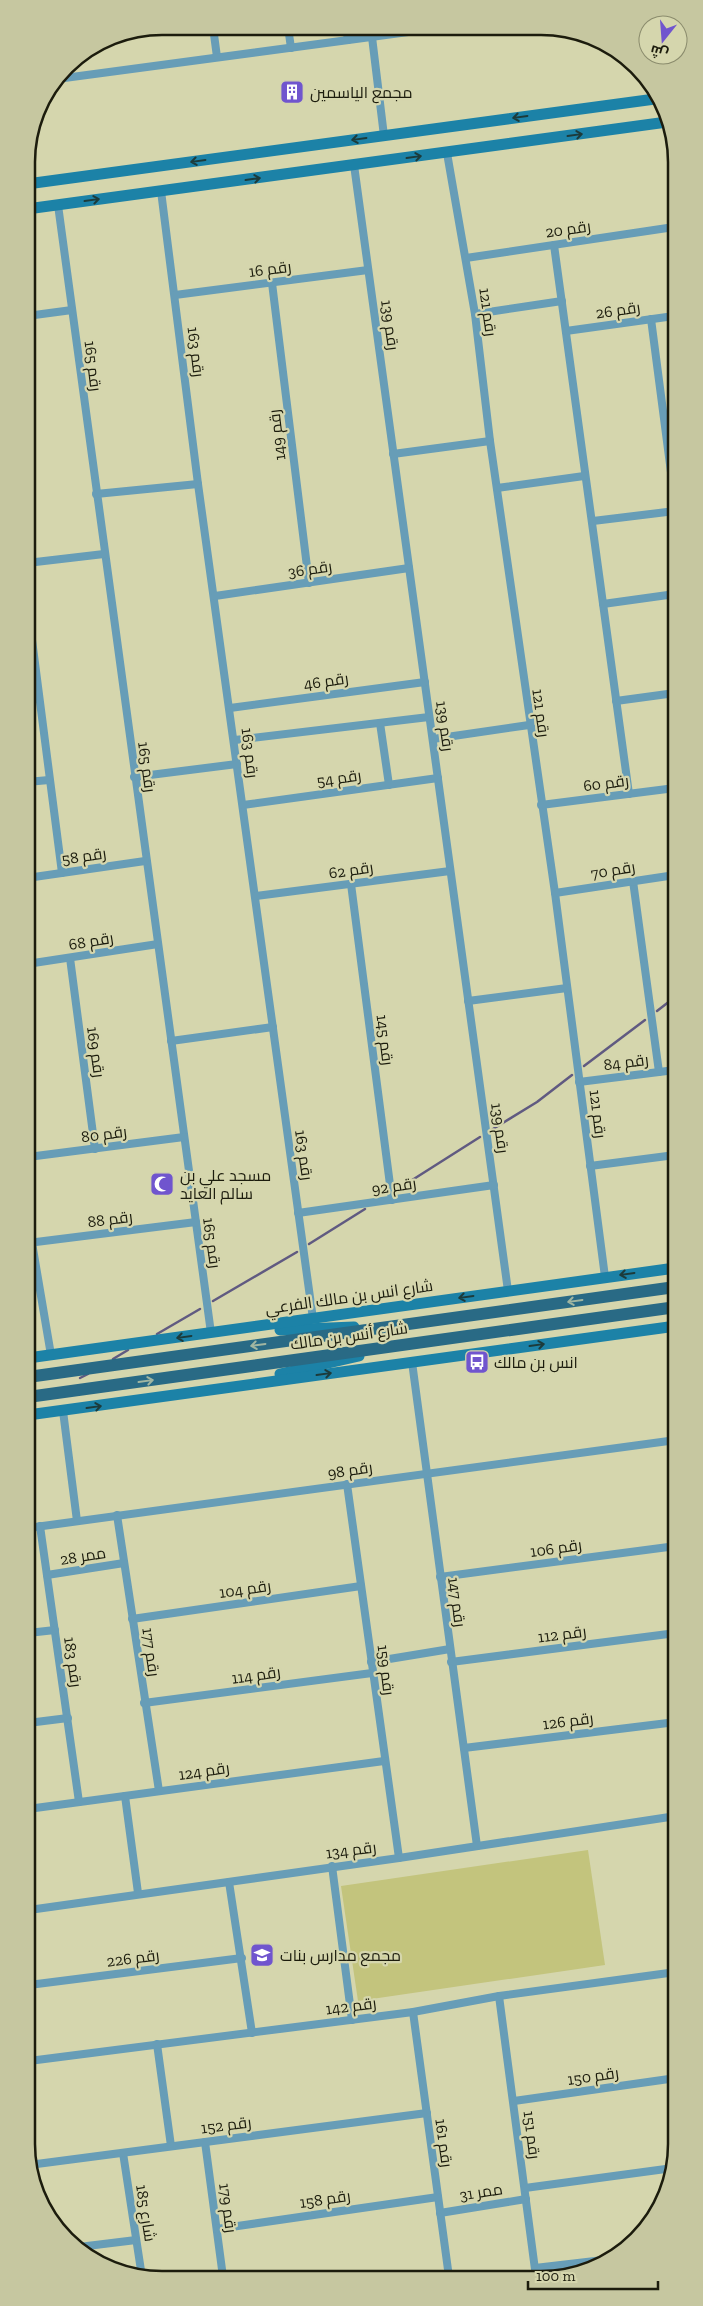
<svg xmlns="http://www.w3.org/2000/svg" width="703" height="2306" viewBox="0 0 703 2306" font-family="'Zilla Slab',Cairo,serif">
  <rect width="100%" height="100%" fill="#d5d6ad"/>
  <path fill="#c3c47d" d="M588,1850L605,1965L358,2001L341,1886Z"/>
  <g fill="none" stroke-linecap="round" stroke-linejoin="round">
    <g stroke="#605a81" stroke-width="2.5">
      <path d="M657,1011L675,997"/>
      <path d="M584,1066L645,1020"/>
      <path d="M493,1129L537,1102L572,1075"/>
      <path d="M398,1189L480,1137"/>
      <path d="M309,1244L365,1209"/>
      <path d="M213,1301L297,1252"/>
      <path d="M157,1334L200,1309"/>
      <path d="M113,1359L128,1350"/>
      <path d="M80,1378L88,1374"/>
    </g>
    <g stroke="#679db7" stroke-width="8">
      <path d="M213,27L217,57"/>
      <path d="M288,27L291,48"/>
      <path d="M346,27L348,40"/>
      <path d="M372,37L384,136"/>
      <path d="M57,79L438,28"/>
      <path d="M447,153L475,314L490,441L555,893L605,1277"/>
      <path d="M354,165L508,1291"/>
      <path d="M161,191L198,484L313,1319"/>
      <path d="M58,205L211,1333"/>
      <path d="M554,245L629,794"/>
      <path d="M466,258L674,227"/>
      <path d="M272,283L309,583"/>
      <path d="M175,295L368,270"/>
      <path d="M475,314L562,301"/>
      <path d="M27,316L72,310"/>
      <path d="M651,319L675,503"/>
      <path d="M566,331L674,316"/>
      <path d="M393,454L490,441"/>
      <path d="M497,488L584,476"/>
      <path d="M96,494L198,484"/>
      <path d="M593,521L675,511"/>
      <path d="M27,563L104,554"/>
      <path d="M215,596L409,568"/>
      <path d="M27,601L62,873"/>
      <path d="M603,604L675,594"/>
      <path d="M616,701L675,693"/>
      <path d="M230,708L425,682"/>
      <path d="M380,723L389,785"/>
      <path d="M433,739L529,725"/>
      <path d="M235,740L429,717"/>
      <path d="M134,777L237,764"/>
      <path d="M27,782L49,780"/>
      <path d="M243,805L438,778"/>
      <path d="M541,805L675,788"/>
      <path d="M27,878L145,861"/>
      <path d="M633,881L659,1072"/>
      <path d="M351,884L392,1200"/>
      <path d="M555,893L675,875"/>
      <path d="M256,896L450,871"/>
      <path d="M70,958L95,1149"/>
      <path d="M27,964L158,944"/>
      <path d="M468,1001L567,988"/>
      <path d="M171,1041L273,1027"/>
      <path d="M579,1082L675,1070"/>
      <path d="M28,1157L184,1137"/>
      <path d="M590,1166L675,1155"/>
      <path d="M298,1213L494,1185"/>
      <path d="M28,1243L196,1222"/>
      <path d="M32,1243L51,1355"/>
      <path d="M412,1362L477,1846"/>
      <path d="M63,1411L77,1521"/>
      <path d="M347,1484L399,1858"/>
      <path d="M117,1515L159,1791"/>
      <path d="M40,1526L79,1802"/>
      <path d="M28,1528L676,1440"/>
      <path d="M47,1575L124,1563"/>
      <path d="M440,1577L676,1546"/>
      <path d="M132,1619L361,1586"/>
      <path d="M28,1633L55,1630"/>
      <path d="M371,1662L450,1649"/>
      <path d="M451,1662L676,1633"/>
      <path d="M144,1703L372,1673"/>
      <path d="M28,1723L68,1718"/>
      <path d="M464,1748L676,1722"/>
      <path d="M125,1796L138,1893"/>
      <path d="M28,1809L384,1761"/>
      <path d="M332,1866L352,2020"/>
      <path d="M229,1882L252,2033"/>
      <path d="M29,1910L399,1858L676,1816"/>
      <path d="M29,1985L242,1958"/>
      <path d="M499,1996L536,2277"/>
      <path d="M413,2012L449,2277"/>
      <path d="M157,2044L171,2146"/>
      <path d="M29,2061L413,2012L499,1996L676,1972"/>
      <path d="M514,2101L676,2078"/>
      <path d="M205,2142L223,2277"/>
      <path d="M123,2153L142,2277"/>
      <path d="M29,2165L427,2113"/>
      <path d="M525,2188L673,2168"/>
      <path d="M440,2213L526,2199"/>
      <path d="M217,2229L438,2197"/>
      <path d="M79,2247L136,2240"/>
      <path d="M535,2268L612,2259"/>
    </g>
    <g stroke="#1c82a7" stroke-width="11">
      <path d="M27,184L655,99"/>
      <path d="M27,209L667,122"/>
      <path d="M280,1330L354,1327"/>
      <path d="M28,1358L675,1268"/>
      <path d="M280,1374L359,1356"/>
      <path d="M28,1415L676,1326"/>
    </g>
    <g stroke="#296a85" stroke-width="12">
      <path d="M28,1377L675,1287"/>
      <path d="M28,1397L676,1307"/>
    </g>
  </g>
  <defs><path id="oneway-shaft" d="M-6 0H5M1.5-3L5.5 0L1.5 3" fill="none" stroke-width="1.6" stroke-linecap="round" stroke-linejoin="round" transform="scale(1.25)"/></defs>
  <g stroke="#1c3b3b">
    <use href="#oneway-shaft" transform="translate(520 117) rotate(172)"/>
    <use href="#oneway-shaft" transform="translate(575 135) rotate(-8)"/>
    <use href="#oneway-shaft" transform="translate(359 139) rotate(172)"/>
    <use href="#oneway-shaft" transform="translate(414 157) rotate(-8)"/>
    <use href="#oneway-shaft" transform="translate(198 161) rotate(172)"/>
    <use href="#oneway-shaft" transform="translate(253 179) rotate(-8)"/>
    <use href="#oneway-shaft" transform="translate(92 200) rotate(-8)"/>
    <use href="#oneway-shaft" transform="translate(627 1274) rotate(172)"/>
    <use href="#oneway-shaft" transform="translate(466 1297) rotate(172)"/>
    <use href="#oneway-shaft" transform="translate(184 1337) rotate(172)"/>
    <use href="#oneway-shaft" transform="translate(537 1345) rotate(-8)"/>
    <use href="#oneway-shaft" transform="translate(324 1374) rotate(-8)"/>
    <use href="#oneway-shaft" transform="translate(94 1407) rotate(-8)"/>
  </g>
  <g stroke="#a1b6a1">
    <use href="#oneway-shaft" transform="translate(575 1301) rotate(172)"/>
    <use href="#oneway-shaft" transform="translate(258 1345) rotate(172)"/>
    <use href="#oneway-shaft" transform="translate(146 1381) rotate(-8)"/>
  </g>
  <defs>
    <g id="building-square" transform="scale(1.25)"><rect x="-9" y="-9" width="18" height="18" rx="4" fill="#7055ce" stroke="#d5d6ad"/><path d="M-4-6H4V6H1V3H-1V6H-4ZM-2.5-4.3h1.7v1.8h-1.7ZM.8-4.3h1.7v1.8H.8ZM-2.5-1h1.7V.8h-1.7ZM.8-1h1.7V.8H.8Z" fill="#fff"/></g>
    <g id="mosque-square" transform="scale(1.25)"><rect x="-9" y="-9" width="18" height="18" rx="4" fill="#7055ce" stroke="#d5d6ad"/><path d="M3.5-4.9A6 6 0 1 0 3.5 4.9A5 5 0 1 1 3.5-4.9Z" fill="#fff"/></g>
    <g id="bus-square" transform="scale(1.25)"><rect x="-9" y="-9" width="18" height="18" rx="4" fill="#7055ce" stroke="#d5d6ad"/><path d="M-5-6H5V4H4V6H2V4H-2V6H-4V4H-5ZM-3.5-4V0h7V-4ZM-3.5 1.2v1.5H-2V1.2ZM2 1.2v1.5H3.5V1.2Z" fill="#fff"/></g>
    <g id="school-square" transform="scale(1.25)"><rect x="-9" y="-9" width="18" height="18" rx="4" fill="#7055ce" stroke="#d5d6ad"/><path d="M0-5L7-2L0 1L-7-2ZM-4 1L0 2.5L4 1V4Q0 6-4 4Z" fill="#fff"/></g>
  </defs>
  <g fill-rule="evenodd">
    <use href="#building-square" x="292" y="92"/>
    <use href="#mosque-square" x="162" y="1184"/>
    <use href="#bus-square" x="477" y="1362"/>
    <use href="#school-square" x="262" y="1955"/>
  </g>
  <g text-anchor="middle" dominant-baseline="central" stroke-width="4.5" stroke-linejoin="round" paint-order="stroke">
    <g font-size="16" fill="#1c1c0d" stroke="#d5d6ad" text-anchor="start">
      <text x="310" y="92">مجمع الياسمين</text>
      <text x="180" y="1175">مسجد علي بن<tspan x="180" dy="18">سالم العايد</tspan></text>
      <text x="494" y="1362">انس بن مالك</text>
      <text x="280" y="1955">مجمع مدارس بنات</text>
    </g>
    <g font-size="16" fill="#1c1c0d" stroke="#d5d6ad">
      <text transform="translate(568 229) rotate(-8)">رقم 20</text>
      <text transform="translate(270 269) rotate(-7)">رقم 16</text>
      <text transform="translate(618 310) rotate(-8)">رقم 26</text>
      <text transform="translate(488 312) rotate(82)">رقم 121</text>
      <text transform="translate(390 325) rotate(82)">رقم 139</text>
      <text transform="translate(196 352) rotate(83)">رقم 163</text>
      <text transform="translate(93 366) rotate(83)">رقم 165</text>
      <text transform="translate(277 435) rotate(-97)">رقم 149</text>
      <text transform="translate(310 569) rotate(-8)">رقم 36</text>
      <text transform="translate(326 681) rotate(-8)">رقم 46</text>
      <text transform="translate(541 713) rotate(82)">رقم 121</text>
      <text transform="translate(445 726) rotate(82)">رقم 139</text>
      <text transform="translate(250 753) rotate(83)">رقم 163</text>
      <text transform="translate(147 767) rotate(82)">رقم 165</text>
      <text transform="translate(339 778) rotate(-8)">رقم 54</text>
      <text transform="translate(606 783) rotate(-7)">رقم 60</text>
      <text transform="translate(84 856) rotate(-8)">رقم 58</text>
      <text transform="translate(351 870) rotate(-8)">رقم 62</text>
      <text transform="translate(613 870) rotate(-9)">رقم 70</text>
      <text transform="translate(91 941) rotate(-9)">رقم 68</text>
      <text transform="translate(385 1040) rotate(83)">رقم 145</text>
      <text transform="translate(96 1052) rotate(82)">رقم 169</text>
      <text transform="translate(626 1062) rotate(-7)">رقم 84</text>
      <text transform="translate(598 1114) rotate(83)">رقم 121</text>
      <text transform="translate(500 1128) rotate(82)">رقم 139</text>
      <text transform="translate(104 1134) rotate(-7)">رقم 80</text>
      <text transform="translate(304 1155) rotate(82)">رقم 163</text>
      <text transform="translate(394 1186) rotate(-8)">رقم 92</text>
      <text transform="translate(110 1219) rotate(-7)">رقم 88</text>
      <text transform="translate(212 1243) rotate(82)">رقم 165</text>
      <text transform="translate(349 1297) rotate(-8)">شارع انس بن مالك الفرعي</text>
      <text transform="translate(349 1336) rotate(-8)">شارع أنس بن مالك</text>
      <text transform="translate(350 1470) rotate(-8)">رقم 98</text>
      <text transform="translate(556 1548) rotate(-8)">رقم 106</text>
      <text transform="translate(83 1556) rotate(-9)">ممر 28</text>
      <text transform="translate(245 1589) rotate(-8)">رقم 104</text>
      <text transform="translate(457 1602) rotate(82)">رقم 147</text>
      <text transform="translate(562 1634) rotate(-7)">رقم 112</text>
      <text transform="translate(151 1652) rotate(82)">رقم 177</text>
      <text transform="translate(73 1662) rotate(82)">رقم 183</text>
      <text transform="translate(386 1670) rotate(83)">رقم 159</text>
      <text transform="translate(256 1675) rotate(-8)">رقم 114</text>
      <text transform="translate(568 1721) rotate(-7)">رقم 126</text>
      <text transform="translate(204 1771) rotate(-8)">رقم 124</text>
      <text transform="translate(351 1850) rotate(-7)">رقم 134</text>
      <text transform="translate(133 1958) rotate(-7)">رقم 226</text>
      <text transform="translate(351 2006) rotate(-7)">رقم 142</text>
      <text transform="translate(593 2076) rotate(-8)">رقم 150</text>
      <text transform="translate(226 2125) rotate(-7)">رقم 152</text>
      <text transform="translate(532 2135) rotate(83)">رقم 151</text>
      <text transform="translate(444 2143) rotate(82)">رقم 161</text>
      <text transform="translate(481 2192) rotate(-9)">ممر 31</text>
      <text transform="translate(325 2199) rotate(-8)">رقم 158</text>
      <text transform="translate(228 2208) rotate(82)">رقم 179</text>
      <text transform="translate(146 2213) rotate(81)">شارع 185</text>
    </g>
  </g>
  <path d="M0 0H703V2306H0ZM162 35H541A127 127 0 0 1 668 162V2144A127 127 0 0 1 541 2271H162A127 127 0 0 1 35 2144V162A127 127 0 0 1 162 35Z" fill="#c6c7a0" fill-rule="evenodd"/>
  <path fill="none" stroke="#1c1c0d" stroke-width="2.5" d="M162 35H541A127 127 0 0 1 668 162V2144A127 127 0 0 1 541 2271H162A127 127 0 0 1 35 2144V162A127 127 0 0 1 162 35Z"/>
  <g transform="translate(663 40) rotate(197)"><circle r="24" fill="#d5d6ad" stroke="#8b8c6d"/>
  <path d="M0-4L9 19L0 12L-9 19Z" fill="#7055ce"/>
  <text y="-8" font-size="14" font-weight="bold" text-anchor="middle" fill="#1c1c0d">ش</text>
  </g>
  <path d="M528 2281v8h130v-8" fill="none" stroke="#1c1c0d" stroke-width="2.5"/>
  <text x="536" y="2281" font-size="15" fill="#1c1c0d" stroke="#d5d6ad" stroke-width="4" paint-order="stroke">100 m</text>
</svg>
